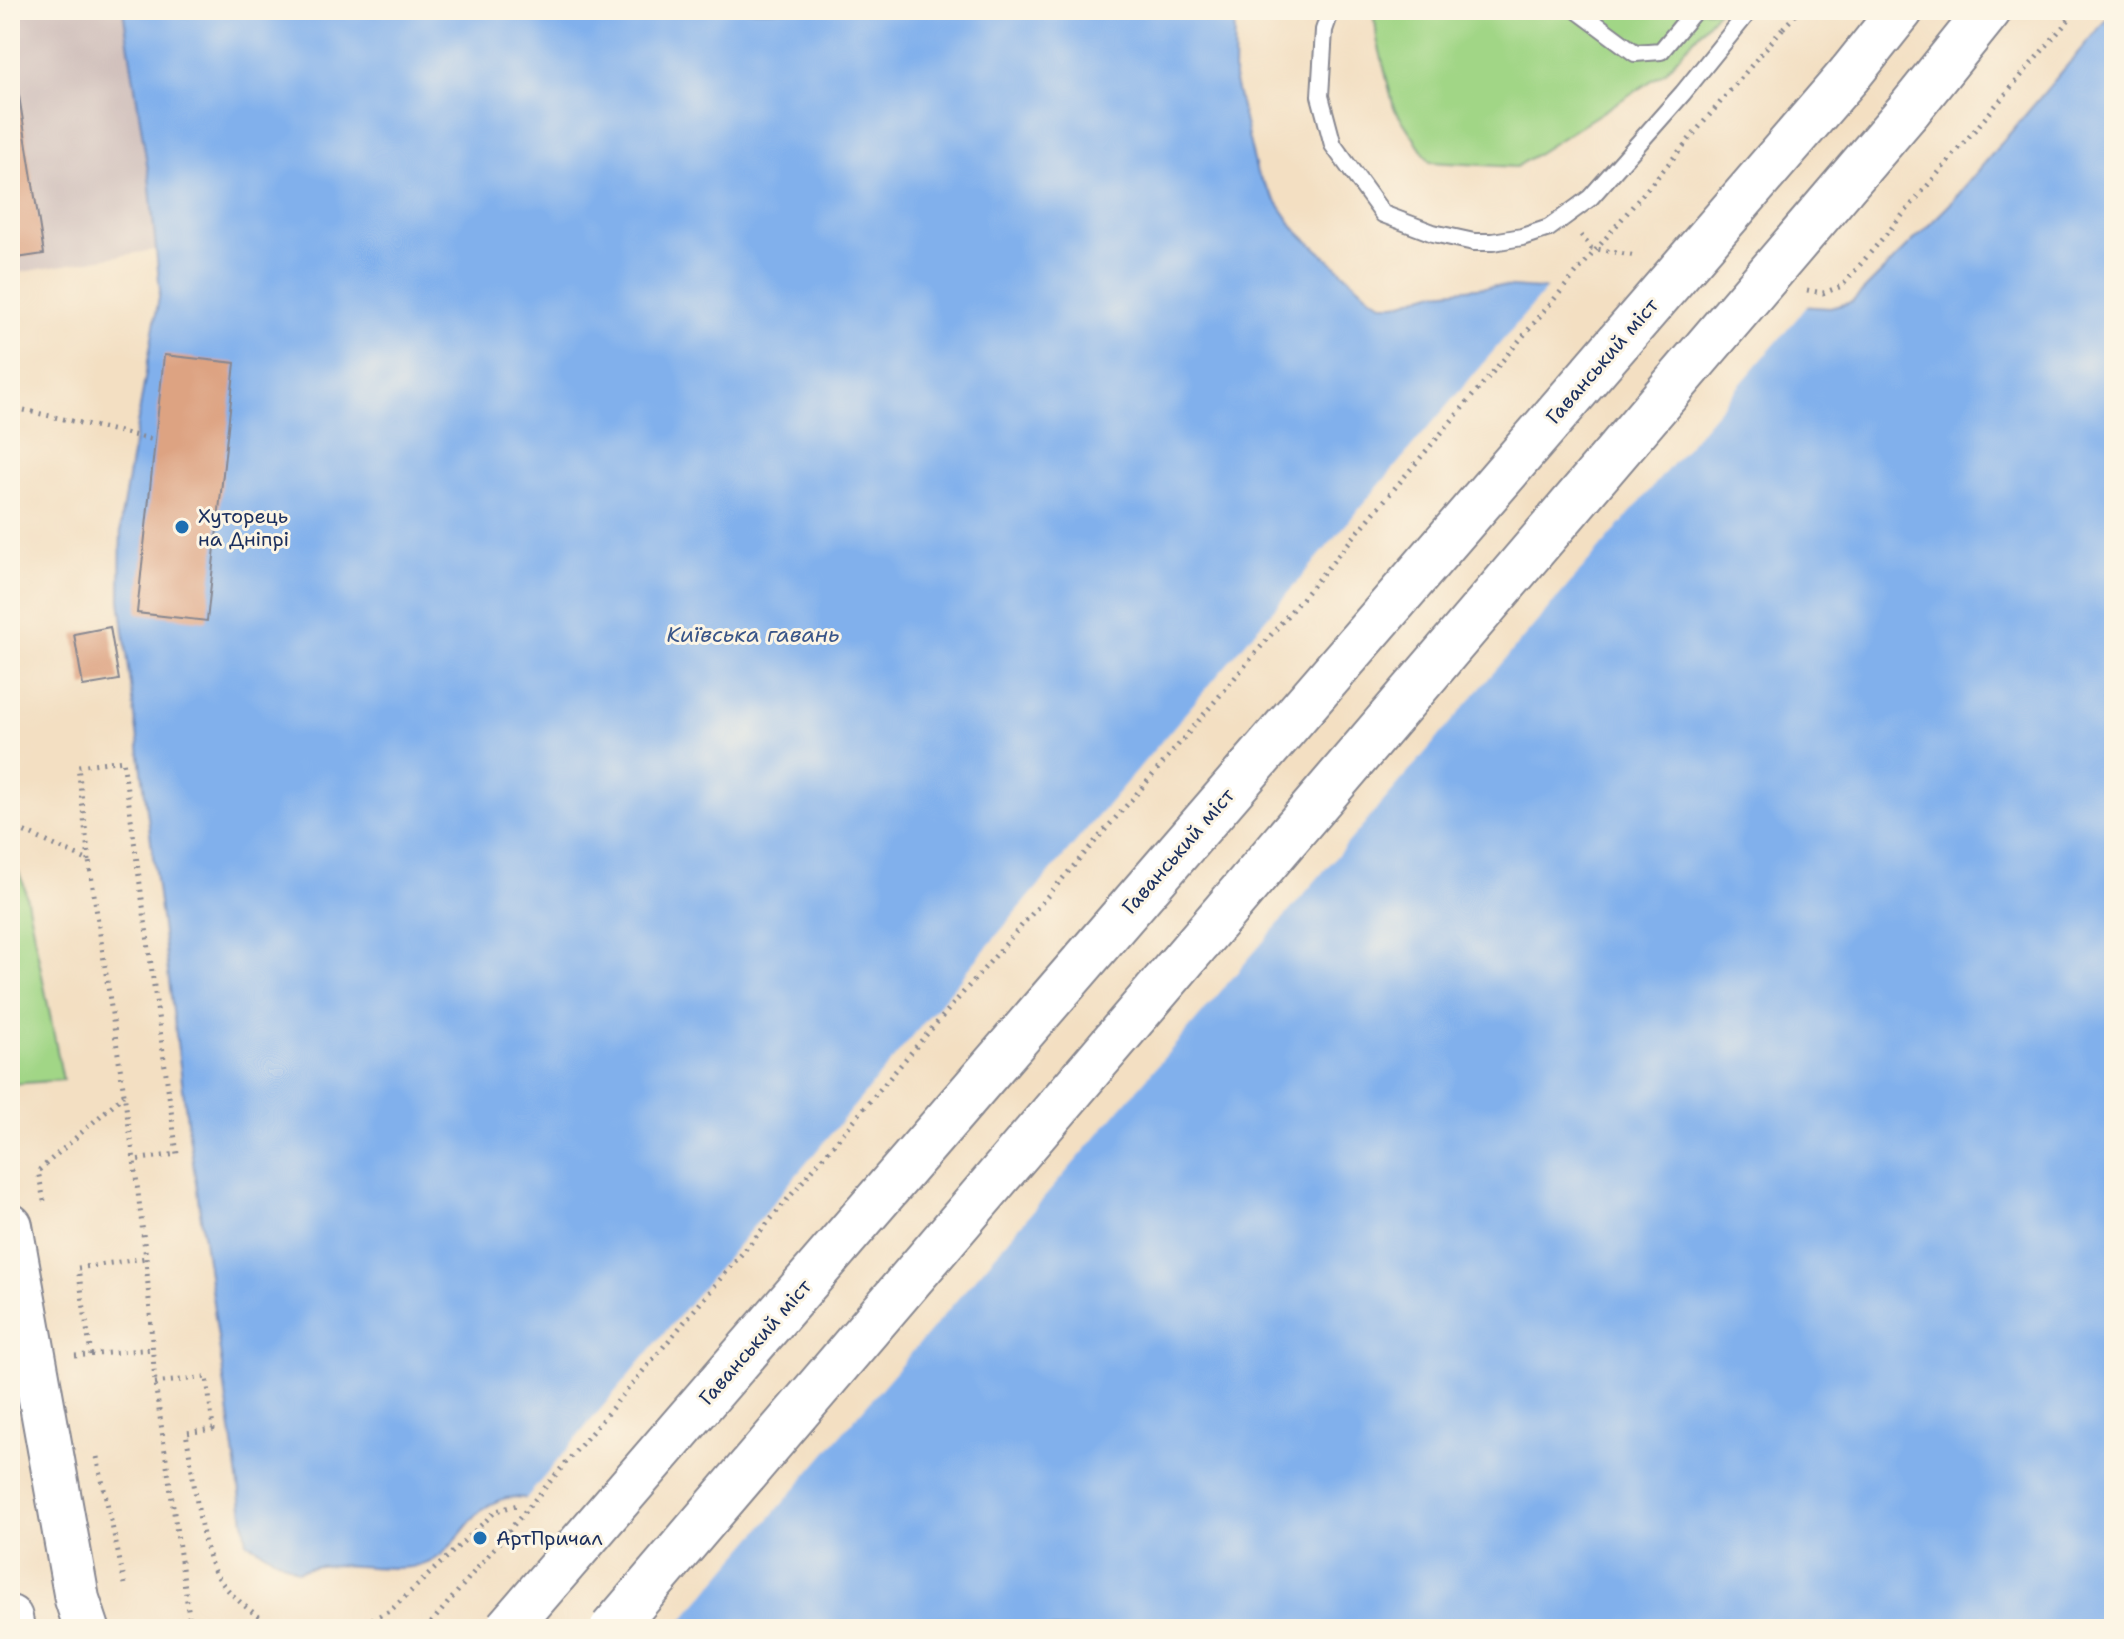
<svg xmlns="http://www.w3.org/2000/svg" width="2124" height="1639" viewBox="0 0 2124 1639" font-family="'Shantell Sans',sans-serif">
  <rect width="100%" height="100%" fill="#fcf5e5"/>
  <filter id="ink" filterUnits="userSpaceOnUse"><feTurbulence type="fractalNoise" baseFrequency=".0125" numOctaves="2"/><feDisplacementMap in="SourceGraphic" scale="16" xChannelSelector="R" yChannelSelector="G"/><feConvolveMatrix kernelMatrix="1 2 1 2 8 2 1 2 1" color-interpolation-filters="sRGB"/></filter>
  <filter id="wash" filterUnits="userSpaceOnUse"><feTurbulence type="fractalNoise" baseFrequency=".006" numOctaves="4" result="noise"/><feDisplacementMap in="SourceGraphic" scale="32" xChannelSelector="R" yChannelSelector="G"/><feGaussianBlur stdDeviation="1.8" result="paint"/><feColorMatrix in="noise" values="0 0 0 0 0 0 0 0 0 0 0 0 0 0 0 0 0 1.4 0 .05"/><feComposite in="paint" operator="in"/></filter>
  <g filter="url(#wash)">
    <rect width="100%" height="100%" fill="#f3dfc2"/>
    <path fill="#d0c0bc" d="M10,10H123L149,177L155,250L10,274Z"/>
    <g fill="#a1d686" stroke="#5e8272" stroke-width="2">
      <path d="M1374,10H1719L1665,72L1516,167L1430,162L1394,108L1377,39Z"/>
      <path d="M10,852L24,885L63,1080L13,1084L10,1071Z"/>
    </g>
    <path fill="#81b0ec" stroke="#4e70a5" stroke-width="2" d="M123,10H1235L1234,78L1257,173L1296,230L1372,298L1384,304H1396L1436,292L1496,286L1830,308L1852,302L1950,204L2114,10V1629H642C615,1584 549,1457 482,1510C463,1525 450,1556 425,1564C384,1576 339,1556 298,1571L247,1542L187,1120L120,600L121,518L160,291L149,177Z"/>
    <path fill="#f3dfc2" d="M1548,287L1810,303L675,1629H637L596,1560L567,1525L551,1512L523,1502L1018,910Z"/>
    <g id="blocks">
      <g fill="#dda382">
        <path d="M10,39L44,254L10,259Z"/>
        <path d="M164,355L235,363L207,621L137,613Z"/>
        <path d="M110,627L119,680L83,686L74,634Z"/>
      </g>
    </g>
  </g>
  <g filter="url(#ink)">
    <use href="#blocks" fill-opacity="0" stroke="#878790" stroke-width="2"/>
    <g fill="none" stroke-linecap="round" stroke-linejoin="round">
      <g stroke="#878790" stroke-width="20">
        <g id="lane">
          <path d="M1331,10L1324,30L1320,96L1333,145L1383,214L1433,233L1474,242H1493L1522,237L1549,228L1590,198L1683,93L1750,10"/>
          <path d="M1577,10L1635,53L1661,51L1695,10"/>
        </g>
      </g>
      <g stroke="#878790" stroke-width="48">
        <g id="secondary">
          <path d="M1850,74L1901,10"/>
          <path d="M1908,111L1989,10"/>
          <path d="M10,1226L77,1599L87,1629"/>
        </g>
      </g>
      <g stroke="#878790" stroke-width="48">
        <path id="primary" d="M10,1618L12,1629"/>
      </g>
      <g stroke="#878790" stroke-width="5" stroke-dasharray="2 6" stroke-linecap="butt">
        <path d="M1783,28L1800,10"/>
        <path d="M1581,235L1591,248L1636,256"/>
        <path d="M1807,290L1823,293L1842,286L2077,10"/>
        <path d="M24,410L155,440"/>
        <path d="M10,825L89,861L134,1160L146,1258L155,1383L191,1629"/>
        <path d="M89,861L78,766L123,760L177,1154L134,1160"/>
        <path d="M44,1201L38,1171L124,1095"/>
        <path d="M91,1355L78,1268L146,1258"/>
        <path d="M75,1356L153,1349"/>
        <path d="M155,1383L207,1377L213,1429L186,1433C192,1464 201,1551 216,1574C231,1598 254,1614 277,1629"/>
        <path d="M97,1457L126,1589"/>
        <path d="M350,1629L390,1611L496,1511L521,1504"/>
      </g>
      <use href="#lane" stroke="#fff" stroke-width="16"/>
      <use href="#secondary" stroke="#fff" stroke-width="44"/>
      <use href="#primary" stroke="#fff" stroke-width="44"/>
      <g stroke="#878790" stroke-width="48" stroke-linecap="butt">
        <g id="secondary-bridge">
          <path d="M507,1629L1850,74"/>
          <path d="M612,1629L1908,111"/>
        </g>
      </g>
      <path stroke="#878790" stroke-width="5" stroke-dasharray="2 6" stroke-linecap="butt" d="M426,1629L914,1049L1146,783L1783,28"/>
      <use href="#secondary-bridge" stroke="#fff" stroke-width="44"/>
    </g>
  </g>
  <g fill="#1f6fb2" stroke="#fcf5e5" stroke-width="3">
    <circle cx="182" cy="527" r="8"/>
    <circle cx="480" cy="1538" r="8"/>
  </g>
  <g text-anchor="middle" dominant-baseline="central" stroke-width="6" stroke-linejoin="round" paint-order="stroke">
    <g font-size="20" fill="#1b2f5e" stroke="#fcf5e5">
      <text transform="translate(1602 361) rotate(-49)">Гаванський міст</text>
      <text transform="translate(1178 851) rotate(-49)">Гаванський міст</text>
      <text transform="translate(755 1342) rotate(-49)">Гаванський міст</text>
    </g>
    <g font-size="20" fill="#1b2f5e" stroke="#fcf5e5" text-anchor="start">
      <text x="198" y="516">Хуторець<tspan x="198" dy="23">на Дніпрі</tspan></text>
      <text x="496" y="1538">АртПричал</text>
    </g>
    <g font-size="22" font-style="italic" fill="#3a5689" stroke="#fcf5e5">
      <text x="753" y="634">Київська гавань</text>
    </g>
  </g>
  <rect width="2124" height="1639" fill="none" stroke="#fcf5e5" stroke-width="40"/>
</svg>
